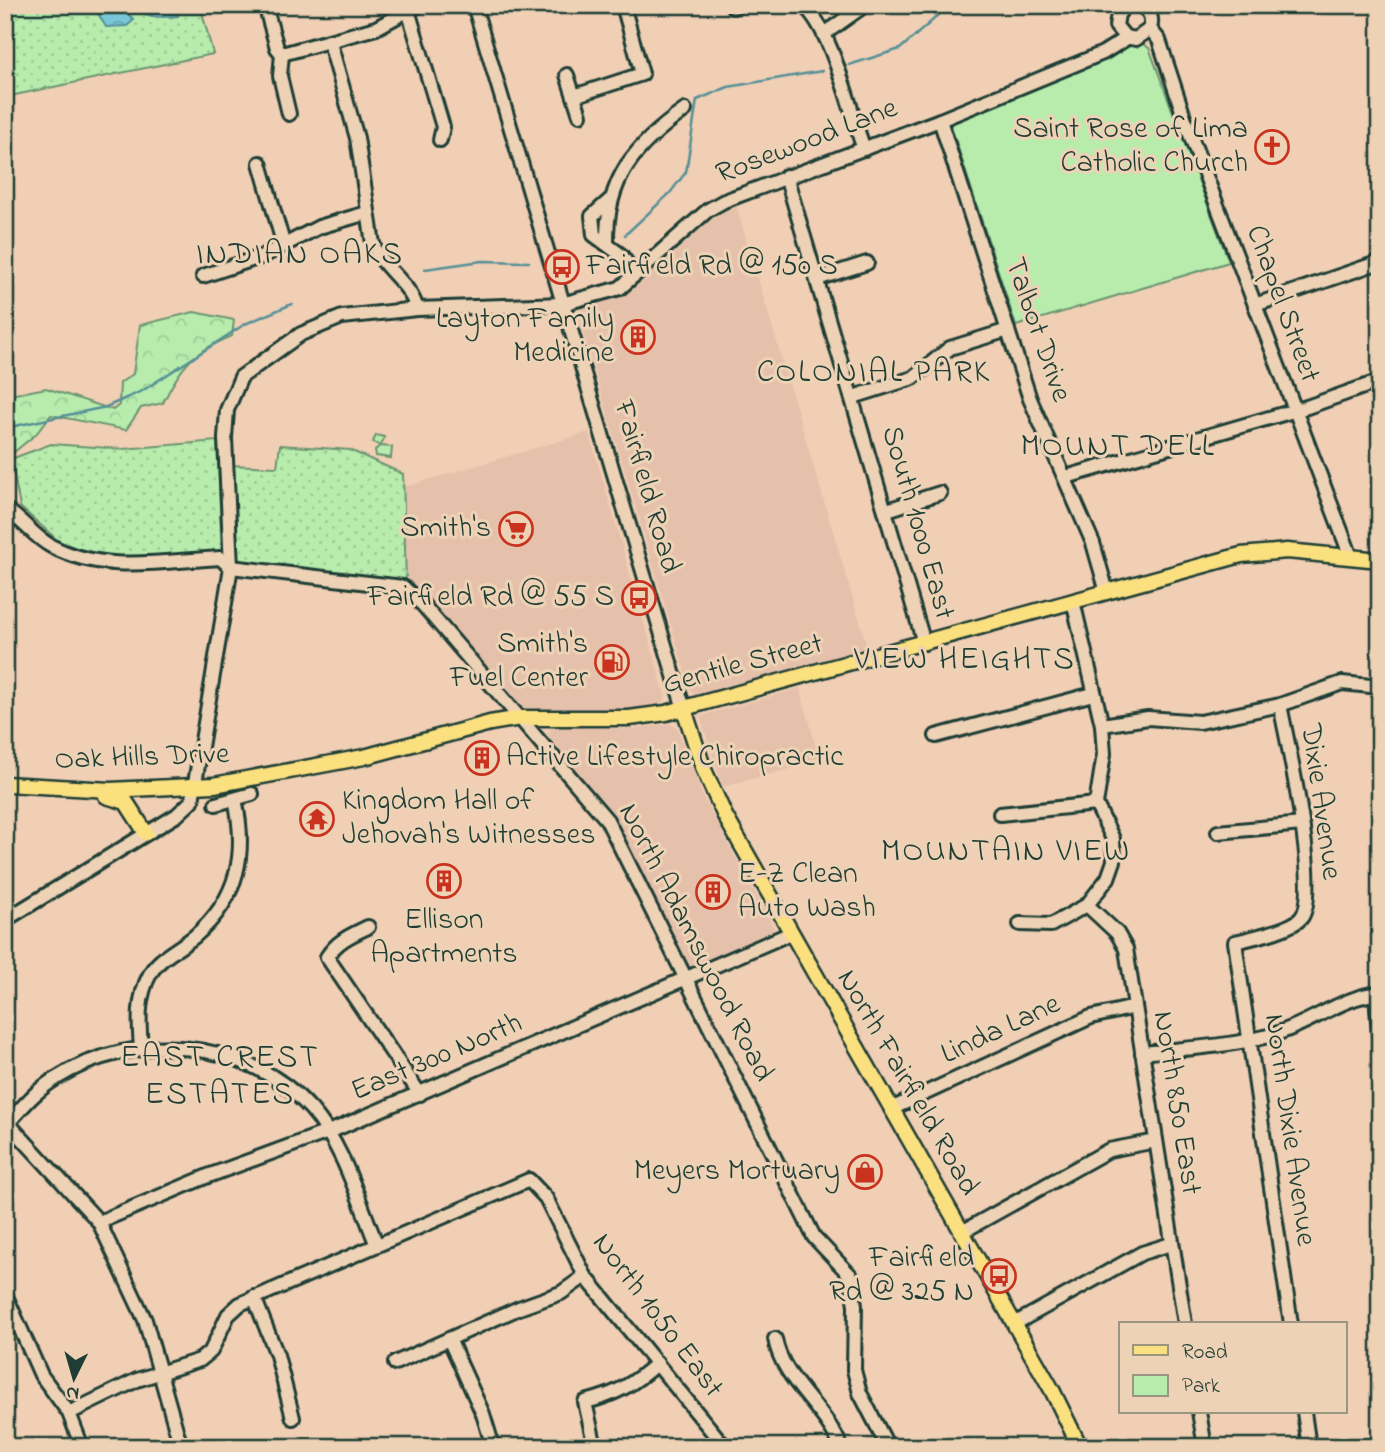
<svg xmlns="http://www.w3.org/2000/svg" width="1385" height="1452" viewBox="0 0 1385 1452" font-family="'Indie Flower',sans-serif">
  <defs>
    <pattern id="grass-dots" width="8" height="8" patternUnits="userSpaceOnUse" patternTransform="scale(1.75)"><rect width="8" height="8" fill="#b7ecad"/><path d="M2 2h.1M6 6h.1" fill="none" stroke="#9dcb95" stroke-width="1.8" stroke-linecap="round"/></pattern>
    <pattern id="forest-crowns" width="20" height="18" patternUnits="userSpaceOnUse" patternTransform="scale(1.75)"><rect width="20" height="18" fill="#b7ecad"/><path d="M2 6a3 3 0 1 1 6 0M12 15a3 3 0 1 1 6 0" fill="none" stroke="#9dcb95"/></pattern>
    <pattern id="water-waves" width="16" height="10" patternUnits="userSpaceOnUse" patternTransform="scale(1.75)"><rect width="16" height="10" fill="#7ac7d9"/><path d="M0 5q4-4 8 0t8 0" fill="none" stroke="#63a3b1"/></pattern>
  </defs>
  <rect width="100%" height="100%" fill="#f1cfb5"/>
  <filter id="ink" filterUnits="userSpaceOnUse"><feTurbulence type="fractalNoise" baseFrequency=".0143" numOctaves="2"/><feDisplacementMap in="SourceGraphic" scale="14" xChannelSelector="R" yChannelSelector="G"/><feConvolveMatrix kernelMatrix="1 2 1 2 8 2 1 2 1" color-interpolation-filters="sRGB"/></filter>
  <g filter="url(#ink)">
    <g fill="#e5c1ac">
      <path d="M736,205L868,649L697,696L691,692L577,313L581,308L628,293L716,216Z"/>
      <path d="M589,432L666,698L659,705L631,709L522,708L428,602L406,582L404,487Z"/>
      <path d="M800,688L820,761L723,787L700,716Z"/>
      <path d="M670,724L677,727L704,799L774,928L771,935L691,968L686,966L605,809L547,741L549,731L555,726L630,729Z"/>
    </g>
    <g fill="url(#grass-dots)" stroke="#6b9470" stroke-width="2">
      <path d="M5,5H200L213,54L5,97Z"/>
      <path d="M217,441L222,551L139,560H109L69,550L20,507L11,459L51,444L123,449Z"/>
      <path d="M280,445L350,450L403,474L406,582L234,560L230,465L277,467Z"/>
    </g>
    <path fill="url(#forest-crowns)" stroke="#6b9470" stroke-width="2" d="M194,312L234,320L232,336C192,353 182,364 163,403L141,408L126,430L51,415L36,434L13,453H5V396L46,388L113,410L119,405L120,383L133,374L140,325Z"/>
    <g fill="#b7ecad" stroke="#6b9470" stroke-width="2">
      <path d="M1136,40L1149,48L1229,262L1016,326L950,123Z"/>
      <path d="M376,435L384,437L381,446L392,447L391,458L376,456L375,450L380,446L373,442Z"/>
    </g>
    <g fill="url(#water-waves)" stroke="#569097" stroke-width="2">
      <path d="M93,5H120L134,20L127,26L106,27Z"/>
      <path d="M130,5H176L178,16C159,18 145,18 130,5Z"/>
    </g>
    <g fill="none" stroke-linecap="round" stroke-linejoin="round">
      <g stroke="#569097" stroke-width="2.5">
        <path d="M849,65L900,49L950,5"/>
        <path d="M625,235L670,193L686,172L697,100L728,87L822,71"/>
        <path d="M425,269L482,261L529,262"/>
        <path d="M5,428L106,407L142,391L245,324L292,304"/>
      </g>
      <g stroke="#1f3d34" stroke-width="18">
        <g id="minor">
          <path d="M265,5L277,48L282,54"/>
          <path d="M474,5L684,709"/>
          <path d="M803,5C832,28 850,112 864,149"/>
          <path d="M1127,5L1118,14L1116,26L1125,37L1136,39L1150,29C1153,18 1150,10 1139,5"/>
          <path d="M733,7L739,5"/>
          <path d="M408,10L443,127L440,140"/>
          <path d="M1150,29L1159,40L1188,129L1351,557"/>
          <path d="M824,34L865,5"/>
          <path d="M330,43L357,138L373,244C384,271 409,281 417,309"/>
          <path d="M282,54L376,28L418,5"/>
          <path d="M282,54L280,76L289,114"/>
          <path d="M567,75L580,115"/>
          <path d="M574,96L642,74L623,5"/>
          <path d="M940,120L1030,399L1093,543L1107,592"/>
          <path d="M260,163L284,246"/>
          <path d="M786,176L924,643"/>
          <path d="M610,200L592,216L594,235L621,255L635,275"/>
          <path d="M607,242C606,179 635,145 685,110"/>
          <path d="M203,276L263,256L319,227L367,213"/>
          <path d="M817,279L867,263"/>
          <path d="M1255,305L1380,262"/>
          <path d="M853,397L913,378L950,348L1008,330"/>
          <path d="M1066,477L1307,407L1380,381"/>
          <path d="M5,509C22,519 34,537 51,546C104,574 162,561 220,558L231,567L403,587L423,605L607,820L814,1237L851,1276L855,1306L854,1370L860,1393L888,1447"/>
          <path d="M887,510L940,493"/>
          <path d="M1280,705C1287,740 1322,893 1301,918C1291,930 1251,938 1235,942L1291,1324"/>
          <path d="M1102,725L1148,718L1200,722L1280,705L1342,683L1380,687"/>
          <path d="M936,736L1093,694"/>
          <path d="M216,804L252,794"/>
          <path d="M1000,814L1096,804"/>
          <path d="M1218,832L1302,824"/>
          <path d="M1087,905L1117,933L1126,949L1185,1324"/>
          <path d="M5,920L177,815L192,801L231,567L225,438L227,410L241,377L301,334L342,317L417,309L562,304L620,288L708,210L724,201L940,120L1103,53L1127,38"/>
          <path d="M1020,924L1051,925L1087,905L1108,878L1114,861L1113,839L1096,804L1104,754L1102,725L1073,601"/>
          <path d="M368,927C351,935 337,941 327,957L420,1094"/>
          <path d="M1376,993L1380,1050"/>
          <path d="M141,1048C139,1022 137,998 150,974C159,957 181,948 195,936C239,898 247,853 235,799"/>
          <path d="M1142,1053C1185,1048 1232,1047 1275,1034C1310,1024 1343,996 1380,993"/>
          <path d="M891,1109L1091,1017L1135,1007"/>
          <path d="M8,1123L99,1222L145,1320L181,1447"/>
          <path d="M5,1126C21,1109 35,1091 55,1079C133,1029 248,1038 311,1109C343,1145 358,1199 376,1243"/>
          <path d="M99,1222L208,1176L336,1129L791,933"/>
          <path d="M962,1232L1109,1150L1156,1141"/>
          <path d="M5,1294L41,1375L69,1413L82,1447"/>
          <path d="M254,1297L277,1355L293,1418"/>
          <path d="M1014,1324L1142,1253L1171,1244"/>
          <path d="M449,1339L483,1414L493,1447"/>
          <path d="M775,1339C782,1380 825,1407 841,1447"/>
          <path d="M395,1363L519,1308L561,1293L585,1276"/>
          <path d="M1199,1412L1205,1447"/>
          <path d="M1304,1412L1309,1447"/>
          <path d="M69,1413L137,1380L200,1360L211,1351L228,1315L240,1304L529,1180L546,1198L585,1276L725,1447"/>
          <path d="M595,1447L585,1402C615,1395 634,1384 657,1363"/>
        </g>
      </g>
      <g stroke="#1f3d34" stroke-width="19">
        <g id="major">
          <path d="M684,709L704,770L725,816L1052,1390L1080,1447"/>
          <path d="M5,784L110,790L214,785L364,757L490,723L521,718H629L666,713L1241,555L1287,551L1380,560"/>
          <path d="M106,796L126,802L146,833"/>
        </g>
      </g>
      <use href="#minor" stroke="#eed2b5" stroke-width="12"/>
      <use href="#major" stroke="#fbe080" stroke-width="14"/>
    </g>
  </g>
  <defs>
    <g id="church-ring" transform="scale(1.75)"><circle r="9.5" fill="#eed2b5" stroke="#c8321e" stroke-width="1.5"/><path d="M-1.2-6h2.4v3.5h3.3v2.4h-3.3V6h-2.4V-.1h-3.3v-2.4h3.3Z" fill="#c8321e"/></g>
    <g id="bus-ring" transform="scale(1.75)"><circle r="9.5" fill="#eed2b5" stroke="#c8321e" stroke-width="1.5"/><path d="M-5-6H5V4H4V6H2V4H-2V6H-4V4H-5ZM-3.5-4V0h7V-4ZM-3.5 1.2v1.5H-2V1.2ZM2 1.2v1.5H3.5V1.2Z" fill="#c8321e"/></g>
    <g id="building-ring" transform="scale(1.75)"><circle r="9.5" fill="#eed2b5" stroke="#c8321e" stroke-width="1.5"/><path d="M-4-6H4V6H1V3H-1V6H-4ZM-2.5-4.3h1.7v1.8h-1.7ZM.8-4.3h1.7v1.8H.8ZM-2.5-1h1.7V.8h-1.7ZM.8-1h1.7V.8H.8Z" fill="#c8321e"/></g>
    <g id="supermarket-ring" transform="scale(1.75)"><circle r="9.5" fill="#eed2b5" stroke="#c8321e" stroke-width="1.5"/><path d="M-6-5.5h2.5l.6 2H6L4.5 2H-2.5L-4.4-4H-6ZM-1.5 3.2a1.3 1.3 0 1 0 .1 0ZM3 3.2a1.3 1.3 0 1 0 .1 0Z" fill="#c8321e"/></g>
    <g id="fuel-ring" transform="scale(1.75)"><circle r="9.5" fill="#eed2b5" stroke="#c8321e" stroke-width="1.5"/><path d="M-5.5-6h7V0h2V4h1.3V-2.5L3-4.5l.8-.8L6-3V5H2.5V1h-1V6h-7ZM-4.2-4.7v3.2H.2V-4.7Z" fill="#c8321e"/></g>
    <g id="temple-ring" transform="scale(1.75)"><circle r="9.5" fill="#eed2b5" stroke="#c8321e" stroke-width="1.5"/><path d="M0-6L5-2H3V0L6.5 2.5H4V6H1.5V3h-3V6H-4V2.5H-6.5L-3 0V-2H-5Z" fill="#c8321e"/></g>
    <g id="shop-ring" transform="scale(1.75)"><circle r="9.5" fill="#eed2b5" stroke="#c8321e" stroke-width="1.5"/><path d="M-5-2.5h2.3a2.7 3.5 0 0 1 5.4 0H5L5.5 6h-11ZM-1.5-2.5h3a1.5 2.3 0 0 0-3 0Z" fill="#c8321e"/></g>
  </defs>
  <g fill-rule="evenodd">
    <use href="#church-ring" x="1272" y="147"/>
    <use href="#bus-ring" x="562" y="267"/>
    <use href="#building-ring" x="638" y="337"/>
    <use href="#supermarket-ring" x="516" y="529"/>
    <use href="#bus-ring" x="639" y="598"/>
    <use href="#fuel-ring" x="612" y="662"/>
    <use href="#building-ring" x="482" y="758"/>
    <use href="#temple-ring" x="317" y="819"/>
    <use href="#building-ring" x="444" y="881"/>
    <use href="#building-ring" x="713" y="892"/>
    <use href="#shop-ring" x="865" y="1172"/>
    <use href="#bus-ring" x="999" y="1276"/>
  </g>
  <g text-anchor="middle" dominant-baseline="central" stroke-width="6" stroke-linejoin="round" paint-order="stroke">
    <g font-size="30" fill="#1f3d34" stroke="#eed2b5" text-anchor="end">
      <text x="1248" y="130">Saint Rose of Lima<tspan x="1248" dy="34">Catholic Church</tspan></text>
      <text x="586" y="267" text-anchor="start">Fairfield Rd @ 150 S</text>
      <text x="614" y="320">Layton Family<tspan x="614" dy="34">Medicine</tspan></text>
      <text x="491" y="529">Smith's</text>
      <text x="614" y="598">Fairfield Rd @ 55 S</text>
      <text x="588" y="645">Smith's<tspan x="588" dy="34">Fuel Center</tspan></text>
      <text x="506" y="758" text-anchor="start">Active Lifestyle Chiropractic</text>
      <text x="342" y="802" text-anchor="start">Kingdom Hall of<tspan x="342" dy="34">Jehovah's Witnesses</tspan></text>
      <text x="738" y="875" text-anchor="start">E-Z Clean<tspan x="738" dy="34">Auto Wash</tspan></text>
      <text x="444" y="921" text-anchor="middle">Ellison<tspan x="444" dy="34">Apartments</tspan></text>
      <text x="840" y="1172">Meyers Mortuary</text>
      <text x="974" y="1259">Fairfield<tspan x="974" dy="34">Rd @ 325 N</tspan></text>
    </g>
    <g font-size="30" fill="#1f3d34" stroke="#eed2b5">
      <text transform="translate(807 142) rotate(-21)">Rosewood Lane</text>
      <text transform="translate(1282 304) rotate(70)">Chapel Street</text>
      <text transform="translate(1037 330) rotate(71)">Talbot Drive</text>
      <text transform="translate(646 487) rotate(74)">Fairfield Road</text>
      <text transform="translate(917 523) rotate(74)">South 1000 East</text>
      <text transform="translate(743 665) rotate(-15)">Gentile Street</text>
      <text transform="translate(142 758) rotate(-2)">Oak Hills Drive</text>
      <text transform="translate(1320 802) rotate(82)">Dixie Avenue</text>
      <text transform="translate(695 943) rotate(63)">North Adamswood Road</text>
      <text transform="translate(1001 1030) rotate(-25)">Linda Lane</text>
      <text transform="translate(437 1058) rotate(-23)">East 300 North</text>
      <text transform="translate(907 1083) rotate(60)">North Fairfield Road</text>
      <text transform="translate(1176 1103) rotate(81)">North 850 East</text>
      <text transform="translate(1289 1130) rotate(82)">North Dixie Avenue</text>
      <text transform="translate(657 1316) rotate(53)">North 1050 East</text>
    </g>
    <g font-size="32" letter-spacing="2" fill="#1f3d34" stroke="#eed2b5">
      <text x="300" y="255">INDIAN OAKS</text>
      <text x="874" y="373">COLONIAL PARK</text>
      <text x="1118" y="447">MOUNT DELL</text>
      <text x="965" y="660">VIEW HEIGHTS</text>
      <text x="1006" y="852">MOUNTAIN VIEW</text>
      <text x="220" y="1058">EAST CREST<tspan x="220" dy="37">ESTATES</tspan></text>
    </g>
  </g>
  <rect width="1385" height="1452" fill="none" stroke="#eed2b5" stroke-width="28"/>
  <rect x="14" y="14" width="1357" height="1424" fill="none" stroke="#1f3d34" stroke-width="2.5" filter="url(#ink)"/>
  <rect x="1119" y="1322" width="228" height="91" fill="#eed2b5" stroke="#9b9681" stroke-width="2"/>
  <rect x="1133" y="1345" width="35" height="10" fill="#fbe080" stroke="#9b9681" stroke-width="2"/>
  <text x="1182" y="1358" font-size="21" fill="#1f3d34">Road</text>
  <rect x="1133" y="1375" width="35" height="21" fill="#b7ecad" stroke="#9b9681" stroke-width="2"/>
  <text x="1182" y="1392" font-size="21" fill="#1f3d34">Park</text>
  <g transform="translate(74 1378) rotate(185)" stroke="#eed2b5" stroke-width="5" paint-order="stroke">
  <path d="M0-5L12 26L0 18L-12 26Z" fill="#1f3d34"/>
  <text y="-10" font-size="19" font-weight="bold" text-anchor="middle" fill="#1f3d34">N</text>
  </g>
</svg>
